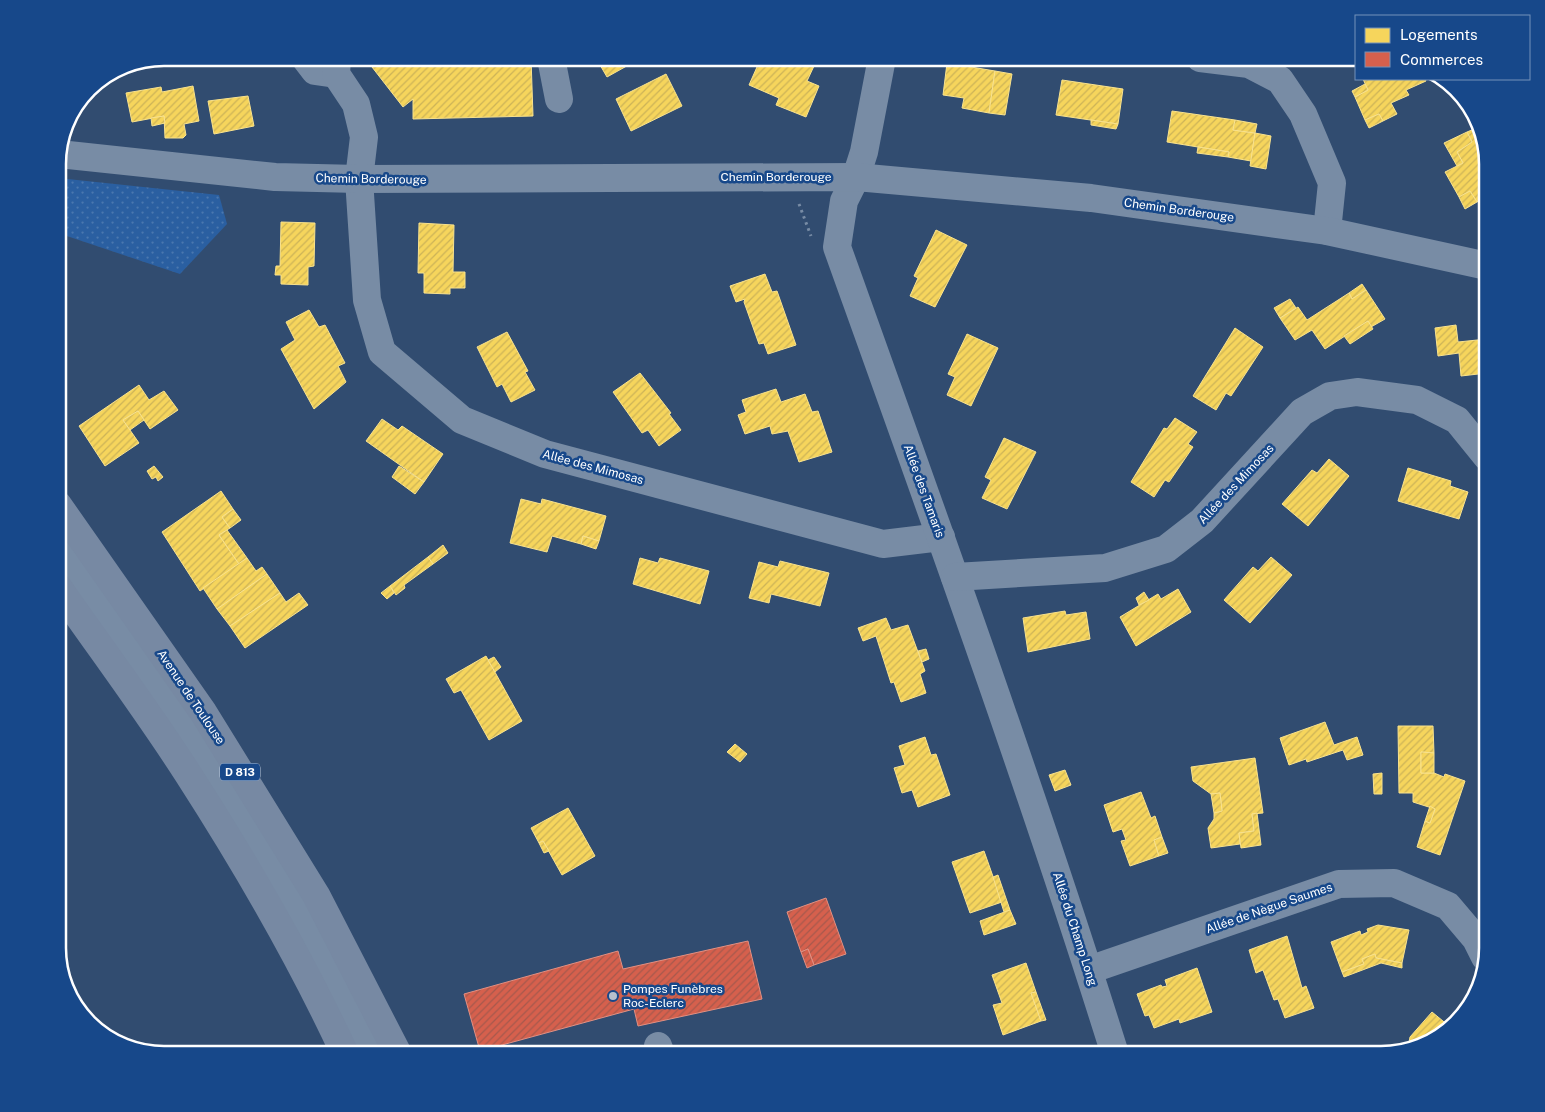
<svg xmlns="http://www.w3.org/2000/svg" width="1545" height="1112" viewBox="0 0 1545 1112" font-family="'Public Sans',sans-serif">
  <defs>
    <pattern id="garden-dots" width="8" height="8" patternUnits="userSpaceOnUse" patternTransform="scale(1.25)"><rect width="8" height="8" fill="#2a5fa1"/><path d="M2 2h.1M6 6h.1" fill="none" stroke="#4a77af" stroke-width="1.8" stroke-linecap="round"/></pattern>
    <pattern id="homes-hatch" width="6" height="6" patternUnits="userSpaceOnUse" patternTransform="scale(1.25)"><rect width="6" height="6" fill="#f6d55c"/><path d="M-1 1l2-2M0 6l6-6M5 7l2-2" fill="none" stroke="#ccb358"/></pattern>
    <pattern id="shops-hatch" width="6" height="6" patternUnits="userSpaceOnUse" patternTransform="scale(1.25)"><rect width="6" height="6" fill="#d6604d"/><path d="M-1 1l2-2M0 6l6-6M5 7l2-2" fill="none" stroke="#a6594d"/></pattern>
  </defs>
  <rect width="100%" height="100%" fill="#314c70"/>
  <path fill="url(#garden-dots)" d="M58,178L219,195L227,224L180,274L58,233Z"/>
  <g fill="url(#homes-hatch)" stroke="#f9e28d">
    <path d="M365,58H531L533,116L413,119V99L403,107Z"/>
    <path d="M596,58H641L607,77Z"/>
    <path d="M761,58H779L789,62L791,58H794L814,66L807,81L819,86L806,117L776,105L779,98L749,85Z"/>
    <path d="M947,63L995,71L989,113L962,108L964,98L943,95Z"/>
    <path d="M995,71L1012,74L1005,115L989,113Z"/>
    <path d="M666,74L682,106L631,131L616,99Z"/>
    <path d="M1363,79H1425L1426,81L1406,90L1409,95L1391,103L1397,114L1383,121L1379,114L1365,120L1355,97L1368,90Z"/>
    <path d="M1062,80L1123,89L1118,124L1056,115Z"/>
    <path d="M1365,84L1368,90L1355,97L1352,91Z"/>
    <path d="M193,86L199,121L184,124L186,135L183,138H165L164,116L132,122L126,93L161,87L162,92Z"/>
    <path d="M248,96L254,126L214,134L208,101Z"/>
    <path d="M1172,111L1235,120L1233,130L1255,133L1251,161L1228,157L1229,152L1167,142Z"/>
    <path d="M1379,114L1383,121L1369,128L1365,120Z"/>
    <path d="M164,116L165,123L152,126L151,118Z"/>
    <path d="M1091,120L1118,124L1116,129L1091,125Z"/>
    <path d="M1235,120L1257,124L1255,133L1233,130Z"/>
    <path d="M1479,127L1487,164V196L1477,202L1470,191L1459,197L1445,172L1463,163L1457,152L1472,142L1467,132Z"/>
    <path d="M1467,132L1472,142L1457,152L1463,163L1457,166L1444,143Z"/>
    <path d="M1255,133L1271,136L1266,169L1250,166Z"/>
    <path d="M1198,147L1229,152L1228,157L1197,153Z"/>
    <path d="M1470,191L1477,202L1465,209L1459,197Z"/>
    <path d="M281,222L315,223L314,266L308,267V285L281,284V275H275L276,266H280Z"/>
    <path d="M419,223L454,225L453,272H465V288H450V294L424,293V273H418Z"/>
    <path d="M936,230L967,245L935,307L910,296L918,278L914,276Z"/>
    <path d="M765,274L772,292L777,291L796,345L768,354L764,343L759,344L744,302L745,299L736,302L730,286Z"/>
    <path d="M1362,284L1366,290L1352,299L1349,293Z"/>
    <path d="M1366,290L1385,319L1371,327L1368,321L1325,349L1312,330L1295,340L1280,318L1298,307L1307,320L1349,293L1352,299Z"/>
    <path d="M1290,299L1296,308L1280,318L1274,308Z"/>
    <path d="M309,310L319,327L325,325L345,363L338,366L346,382L314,409L281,349L295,340L286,322Z"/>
    <path d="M1368,321L1373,329L1350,344L1344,336Z"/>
    <path d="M1456,325L1458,342L1487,339V373L1461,376L1459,353L1438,356L1435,328Z"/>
    <path d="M1235,328L1263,347L1231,396L1226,393L1216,410L1193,396Z"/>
    <path d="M507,332L528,371L525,372L535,390L511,402L502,384L497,387L477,347Z"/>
    <path d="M967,334L998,348L971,406L947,395L955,377L948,374Z"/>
    <path d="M640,373L671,413L669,414L681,430L659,446L648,430L642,433L613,392Z"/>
    <path d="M139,385L149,400L164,391L178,410L150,429L138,411L123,420L139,443L105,466L79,426Z"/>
    <path d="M776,389L781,402L805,394L812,412L818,411L832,452L799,462L788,431L772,434L770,426L745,434L738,415L746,412L742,400Z"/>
    <path d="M138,411L144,420L130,430L123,420Z"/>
    <path d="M1175,418L1197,432L1188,444L1193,447L1169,482L1165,480L1154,497L1131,482L1164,428L1167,429Z"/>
    <path d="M382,419L398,430L402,426L443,454L424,482L366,441Z"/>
    <path d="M1004,438L1036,452L1007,509L982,498L991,480L985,477Z"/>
    <path d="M1329,459L1349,476L1308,526L1282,504L1312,470L1317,473Z"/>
    <path d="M154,466L163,477L158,481L156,477L152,479L147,471Z"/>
    <path d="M399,466L424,482L415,494L392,477Z"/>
    <path d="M1408,468L1451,481L1450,486L1468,492L1459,519L1398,501Z"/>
    <path d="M221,491L233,509L222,517L230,528L219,535L239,564L200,591L162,532Z"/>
    <path d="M521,499L541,504L542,499L606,516L599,541L583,536L581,544L552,536L547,552L510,543Z"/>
    <path d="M233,509L241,520L230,528L222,517Z"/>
    <path d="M227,530L247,558L239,564L219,535Z"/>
    <path d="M583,536L599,541L596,549L581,544Z"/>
    <path d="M443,545L448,553L433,564L428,557Z"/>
    <path d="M428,557L433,564L404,585L405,588L396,595L390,586Z"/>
    <path d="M1271,557L1292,575L1250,623L1224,600L1253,567L1258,571Z"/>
    <path d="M247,558L256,571L262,567L267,574L217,609L203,588Z"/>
    <path d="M640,558L658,563L660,558L709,571L700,604L633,584Z"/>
    <path d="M780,561L829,573L820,606L771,594L769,603L749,598L759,562L778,567Z"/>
    <path d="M1487,562V579L1479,570Z"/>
    <path d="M267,574L280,593L230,626L217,609Z"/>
    <path d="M390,586L394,593L387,599L381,593Z"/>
    <path d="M1178,589L1191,612L1136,646L1120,617L1158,594L1161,599Z"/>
    <path d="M1144,592L1149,600L1139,605L1136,598Z"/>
    <path d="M280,593L286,602L299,593L308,605L245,648L230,626Z"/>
    <path d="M1065,611L1066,615L1086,612L1090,639L1028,652L1023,618Z"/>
    <path d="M886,618L891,630L908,625L925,671L920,674L926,693L901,702L894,682L891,683L876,636L863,641L858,628Z"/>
    <path d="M926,649L929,659L922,662L918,651Z"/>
    <path d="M486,656L522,721L489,740L461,690L454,693L446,679Z"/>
    <path d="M494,657L501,667L495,672L488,660Z"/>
    <path d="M1325,722L1334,745L1357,737L1363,755L1347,760L1343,750L1307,762L1306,759L1289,765L1280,738Z"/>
    <path d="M1398,726H1433L1434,753L1421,752V773H1434L1444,777L1445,774L1465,781L1440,855L1417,847L1425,821L1430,823L1435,809L1413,802V793H1399Z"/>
    <path d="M925,737L931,755L936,754L950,795L918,807L912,790L902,793L894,768L905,765L899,746Z"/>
    <path d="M735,744L747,754L740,762L727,752Z"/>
    <path d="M1421,752L1434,753V773H1421Z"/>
    <path d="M1255,758L1263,813L1252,814L1254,831L1239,833L1240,844L1211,848L1208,828L1214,819V813L1222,811L1220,793L1211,794L1193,781L1191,767Z"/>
    <path d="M1065,770L1071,785L1055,791L1049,775Z"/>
    <path d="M1382,773V794H1374L1373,774Z"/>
    <path d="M1141,792L1151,818L1155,816L1162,837L1154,840L1159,856L1130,866L1121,841L1126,840L1122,829L1113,832L1104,805Z"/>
    <path d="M1220,793L1222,811L1214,813L1211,794Z"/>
    <path d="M1430,806L1435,809L1430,823L1425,821Z"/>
    <path d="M568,808L595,856L562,875L543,841L539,843L531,828Z"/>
    <path d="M1257,813L1261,845L1241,848L1239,833L1254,831L1252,814Z"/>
    <path d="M1162,837L1168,853L1159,856L1154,840Z"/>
    <path d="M543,841L549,851L544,853L539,843Z"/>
    <path d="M984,851L1002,902L970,913L952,862Z"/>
    <path d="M998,875L1010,910L1004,912L993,877Z"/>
    <path d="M1010,910L1016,924L984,935L980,921Z"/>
    <path d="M1378,925L1409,930L1402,963L1376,958L1375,954L1362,959L1364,964L1342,972L1331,942L1360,931L1361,935L1368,932L1367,929Z"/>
    <path d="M1287,936L1302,988L1306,986L1314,1008L1285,1018L1278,999L1274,1000L1263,970L1256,973L1249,950Z"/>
    <path d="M1375,954L1376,958L1402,963V968L1381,963L1344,977L1342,972L1364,964L1362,959Z"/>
    <path d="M1026,963L1036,992L1031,993L1041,1021L1003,1035L993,1005L1002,1003L992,975Z"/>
    <path d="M1197,968L1212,1012L1180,1023L1179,1019L1154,1028L1149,1015L1145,1016L1137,994L1161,985L1162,987L1167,986L1165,980Z"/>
    <path d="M1036,992L1046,1020L1041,1021L1031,993Z"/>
    <path d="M1432,1012L1449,1026L1428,1043L1408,1048L1410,1037Z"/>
  </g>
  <g fill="url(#shops-hatch)" stroke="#e29082">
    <path d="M826,898L846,954L814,965L808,949L801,952L787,912Z"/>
    <path d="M748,941L762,999L638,1026L634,1009L480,1051L464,994L618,951L623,969Z"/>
    <path d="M808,949L814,965L807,968L801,952Z"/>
  </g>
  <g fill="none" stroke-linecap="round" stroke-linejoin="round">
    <g stroke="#788ca5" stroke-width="3" stroke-dasharray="2.5 4" stroke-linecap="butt">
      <path d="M799,204L811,236"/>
      <path d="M58,469L65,479"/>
    </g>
    <g stroke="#788ca5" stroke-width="28">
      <path d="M305,58L315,71L336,74"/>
      <path d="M337,58L336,74L356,104L364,137L359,179L367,300L382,352L462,420L545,454L883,544L941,537"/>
      <path d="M551,58L559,99"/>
      <path d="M882,58L864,152L856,177L844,201L837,247C933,515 1030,783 1115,1054"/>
      <path d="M1200,58L1249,64L1280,80L1303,114L1332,183L1327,231"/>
      <path d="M59,154L275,177L359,179L856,177L1091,198L1327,231L1487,266"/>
      <path d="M58,540C105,608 154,676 199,746C262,846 320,950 375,1054"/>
      <path d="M955,577L1105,568L1166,549L1202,521L1302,412L1330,396L1357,392L1417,400L1457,420L1487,457"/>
      <path d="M1089,970L1339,884L1394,883L1448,906L1476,939L1485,957"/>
      <path d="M658,1046L661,1054"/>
    </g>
    <g stroke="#7789a3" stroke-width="28">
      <path d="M58,505L203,712L316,895L398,1054"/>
      <path d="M58,587C101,649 147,710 188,774C246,864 300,957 345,1054"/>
    </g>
  </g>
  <circle fill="#b7c0cd" stroke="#17488a" stroke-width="2" cx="613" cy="996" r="5"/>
  <g text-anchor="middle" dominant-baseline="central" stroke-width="5" stroke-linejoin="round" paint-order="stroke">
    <rect fill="#17488a" stroke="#b9c8dc" stroke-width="1" x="220" y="763.5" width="40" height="17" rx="4"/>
    <g font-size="11" font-weight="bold" fill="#fff">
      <text x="240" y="772">D 813</text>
    </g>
    <g font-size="12" fill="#fff" stroke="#17488a">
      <text x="776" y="177">Chemin Borderouge</text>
      <text transform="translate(371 179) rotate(1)">Chemin Borderouge</text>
      <text transform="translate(1179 210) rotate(8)">Chemin Borderouge</text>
      <text transform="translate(593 467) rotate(15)">Allée des Mimosas</text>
      <text transform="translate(1236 484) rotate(-47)">Allée des Mimosas</text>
      <text transform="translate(924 491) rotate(70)">Allée des Tamaris</text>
      <text transform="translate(191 697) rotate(56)">Avenue de Toulouse</text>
      <text transform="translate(1269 908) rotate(-19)">Allée de Nègue Saumes</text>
      <text transform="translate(1075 929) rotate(72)">Allée du Champ Long</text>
    </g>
    <g font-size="12" fill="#fff" stroke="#17488a" text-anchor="start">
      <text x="623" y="989">Pompes Funèbres<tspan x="623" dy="14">Roc-Eclerc</tspan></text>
    </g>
  </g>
  <path d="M0 0H1545V1112H0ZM164 66H1381A98 98 0 0 1 1479 164V948A98 98 0 0 1 1381 1046H164A98 98 0 0 1 66 948V164A98 98 0 0 1 164 66Z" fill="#17488a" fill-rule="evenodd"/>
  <path fill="none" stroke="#fff" stroke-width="2.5" d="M164 66H1381A98 98 0 0 1 1479 164V948A98 98 0 0 1 1381 1046H164A98 98 0 0 1 66 948V164A98 98 0 0 1 164 66Z"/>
  <rect x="1355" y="15" width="175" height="65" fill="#17488a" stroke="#7491b9"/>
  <rect x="1365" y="28" width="25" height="15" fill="#f6d55c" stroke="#7491b9"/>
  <text x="1400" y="40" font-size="15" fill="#ffffff">Logements</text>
  <rect x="1365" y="52" width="25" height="15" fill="#d6604d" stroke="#7491b9"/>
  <text x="1400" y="65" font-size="15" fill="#ffffff">Commerces</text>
</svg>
